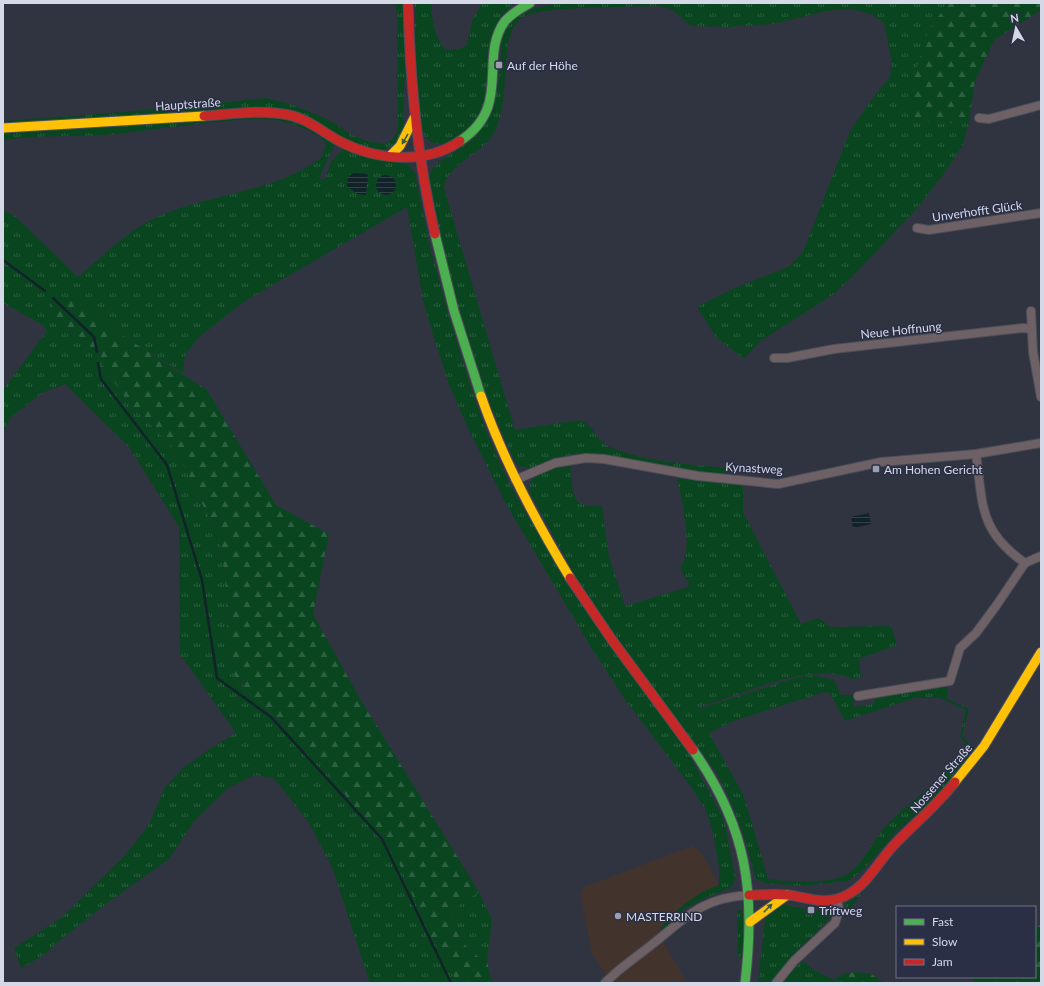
<svg xmlns="http://www.w3.org/2000/svg" width="1044" height="986" viewBox="0 0 1044 986" font-family="Lato,sans-serif">
  <defs>
    <pattern id="grass-tufts" width="24" height="20" patternUnits="userSpaceOnUse"><rect width="24" height="20" fill="#094620"/><path d="M3 7l-1-3M5 7V3M7 7l1-3M15 17l-1-3M17 17v-4M19 17l1-3" fill="none" stroke="#2c6040"/></pattern>
    <pattern id="forest-firs" width="22" height="20" patternUnits="userSpaceOnUse"><rect width="22" height="20" fill="#094620"/><path d="M5 1l3.5 6h-7zM16 11l3.5 6h-7z" fill="#2c6040"/></pattern>
    <pattern id="water-rules" width="6" height="5" patternUnits="userSpaceOnUse"><rect width="6" height="5" fill="#122229"/><path d="M0 2.5h6" fill="none" stroke="#344248"/></pattern>
  </defs>
  <rect width="100%" height="100%" fill="#303340"/>
  <path fill="#42342d" d="M692,846L700,851L719,885L704,891L681,906L660,928L661,938L687,983H605L608,979L592,953L590,945L581,898V892L584,887Z"/>
  <g fill="url(#grass-tufts)" fill-rule="evenodd">
    <path d="M395,3H403L405,72L403,111L404,131C401,135 397,142 393,145C379,157 353,141 339,136L319,178L325,179L331,162L344,148L407,164L415,173L430,247L450,319L473,394L487,433L503,470L517,498L570,585L689,754L721,814L725,824L735,877L734,883L730,888L707,897L684,909L664,929L660,928C677,910 694,893 719,885V868L713,832L705,808L691,787L624,698L592,649L506,504L468,428L450,387L433,335L423,300L407,207L245,301L199,337L185,355L183,373L120,334L94,311L50,304L51,315L88,343L129,403L177,452L219,538L225,573L229,669L249,693L311,751L399,863L426,928L452,971L456,983H370L332,867L309,823L274,778L254,775L228,788L194,821L169,859L114,898L59,941L44,955L21,968L14,948L61,918L124,856L148,826L165,787L183,768L211,748L236,733L180,654L179,527L129,447L65,384L42,393L10,418L3,433V390L47,331L43,325L3,303V211L14,215L78,277C106,253 133,225 169,212C219,193 279,190 322,157L326,144C317,130 291,123 275,120C259,117 242,120 226,121C189,124 152,130 115,134C78,138 40,134 3,140V121L123,112L267,98L293,105L329,120L352,135L367,141L385,144L393,139L398,130L397,14Z"/>
    <path d="M415,3H431C432,20 435,37 445,50L459,49L467,45L472,21L482,3H513C509,9 502,15 499,23C490,51 494,84 481,111C474,125 462,136 448,142C441,145 432,145 426,138C416,126 415,24 415,3Z"/>
    <path d="M948,3L928,31L936,124L969,121L963,144L948,168L919,206L856,273L834,294L759,342L744,359L716,337L697,307L732,289L788,267L803,252L850,131L869,103L890,77L892,63L884,23L871,14L851,9L827,11L773,24L728,27L691,26L671,9L659,6C633,7 541,6 523,17C511,25 508,40 507,52C504,79 506,108 494,133C483,154 446,164 444,188L515,430L578,420C597,424 592,440 612,448C648,462 687,464 726,468V475L653,465L586,453L569,455L530,468L523,467L516,464L499,426L485,391L449,278L429,177L432,169L440,161L472,140L499,81L502,36L512,20L535,8L555,4Z"/>
    <path d="M570,464C574,492 567,508 602,506L609,557L625,606L688,587L689,583L680,569C681,565 684,562 685,558C690,533 682,501 677,478L743,486V512L801,624L819,618L830,627L891,626L897,645L859,659L861,677L852,679C846,674 839,675 832,674C785,671 742,696 698,707L702,708L795,678L813,675L834,680L841,695H853L854,707L873,704L877,696L948,685L947,699L969,709L962,736L977,751L929,804L898,830L864,869L848,881L802,886L765,883L756,879L742,830L729,798L716,772L631,658L578,581L529,491C528,471 555,467 570,464ZM824,692L830,693L845,721L915,698H940L966,710L960,736L968,747C946,779 911,799 885,827C871,843 862,869 841,877C822,884 788,882 768,879L744,796L709,733L731,722Z"/>
    <path d="M479,892L492,919L487,961C468,954 457,936 451,917L459,905Z"/>
    <path d="M861,893L862,894L842,918L846,904Z"/>
    <path d="M782,904L816,911L827,908L831,914L830,918C811,940 786,958 771,983H758L765,920L768,915Z"/>
    <path d="M737,910H742L744,928L742,958H738Z"/>
    <path d="M803,961L814,970L840,983H785L790,972Z"/>
  </g>
  <g fill="url(#forest-firs)">
    <path d="M948,3H1041V10L994,40L975,81L969,121L936,124L915,118L910,90L928,31Z"/>
    <path d="M65,297L94,311L120,334L207,390L276,505L329,534L313,614L359,697L479,892L459,905L451,917C457,936 468,954 487,961L492,983H456L452,971L426,928L399,863L311,751L249,692L229,669L225,573L219,538L177,452L129,403L88,343L51,315L50,303Z"/>
    <path d="M1041,924V983H969L976,977H1035V929Z"/>
    <path d="M856,972L871,974L885,983H840L835,979L843,974Z"/>
  </g>
  <g fill="url(#water-rules)">
    <path d="M353,173L367,174L368,176L366,195L357,194L347,186L348,177Z"/>
    <circle cx="386" cy="185" r="10"/>
    <path d="M869,513L871,524L853,528L851,517Z"/>
  </g>
  <g fill="none" stroke-linecap="round" stroke-linejoin="round">
    <g stroke="#122229" stroke-width="2.5">
      <path d="M3,260L45,291"/>
      <path d="M53,298L94,337L97,352"/>
      <path d="M98,363L101,379L167,465L202,580L217,678L271,717L382,839L451,983"/>
    </g>
    <g stroke="#4c4e59" stroke-width="10">
      <g id="street">
        <path d="M979,118L989,119L1041,105"/>
        <path d="M917,228L929,230L1041,213"/>
        <path d="M1031,311L1033,352L1041,397"/>
        <path d="M774,358H787L834,349L1023,328L1032,329"/>
        <path d="M976,454C983,505 979,531 1025,563"/>
        <path d="M515,480L555,463L586,458L604,459L698,476L778,484L881,462L976,454L1041,443"/>
        <path d="M858,696L950,681L960,648L976,633L996,606L1025,563L1041,556"/>
        <path d="M605,983C618,969 635,958 650,946C686,918 700,898 749,895"/>
        <path d="M776,983L794,961L835,923L839,911L837,899"/>
      </g>
    </g>
    <g stroke="#4c4e59" stroke-width="11">
      <g id="fast">
        <path d="M460,141C513,106 478,58 505,21C512,13 521,8 530,3"/>
        <path d="M435,234L454,311L481,396"/>
        <path d="M693,750C747,827 756,892 745,983"/>
      </g>
    </g>
    <g stroke="#4c4e59" stroke-width="11">
      <g id="slow">
        <path d="M3,128L204,116"/>
        <path d="M390,156L400,146L414,118"/>
        <path d="M481,396C503,460 535,520 570,578"/>
        <path d="M955,782L984,746L1041,652"/>
        <path d="M750,922L787,895"/>
      </g>
    </g>
    <g stroke="#4c4e59" stroke-width="11">
      <g id="jam">
        <path d="M408,3C410,81 417,158 435,234"/>
        <path d="M204,116C232,114 261,109 289,115C308,119 324,133 341,142C376,160 426,165 460,141"/>
        <path d="M570,578L612,640L693,750"/>
        <path d="M749,895C762,895 776,894 789,895C804,897 822,904 837,899C865,891 875,865 894,845C914,824 937,805 955,782"/>
      </g>
    </g>
    <use href="#street" stroke="#6d6165" stroke-width="8"/>
    <use href="#fast" stroke="#4caf50" stroke-width="9"/>
    <use href="#slow" stroke="#ffc107" stroke-width="9"/>
    <use href="#jam" stroke="#c62828" stroke-width="9"/>
  </g>
  <defs><path id="oneway-solid" d="M-6-.8H1V-3.2L6.5 0L1 3.2V.8H-6Z"/></defs>
  <g fill="#365c4a">
    <use href="#oneway-solid" transform="translate(405 139) rotate(120)"/>
    <use href="#oneway-solid" transform="translate(768 908) rotate(-45)"/>
  </g>
  <g fill="#9b9fad" stroke="#2a2f46" stroke-width="1.5">
    <rect x="495" y="61" width="8" height="8" rx="2"/>
    <rect x="872" y="465" width="8" height="8" rx="2"/>
    <rect x="807" y="906" width="8" height="8" rx="2"/>
    <circle cx="618" cy="916" r="4"/>
  </g>
  <g text-anchor="middle" dominant-baseline="central" stroke-width="3" stroke-linejoin="round" paint-order="stroke">
    <g font-size="12" fill="#d5d9e7" stroke="#2a2f46" text-anchor="start">
      <text x="507" y="65">Auf der Höhe</text>
      <text x="884" y="469">Am Hohen Gericht</text>
      <text x="819" y="910">Triftweg</text>
      <text x="626" y="916">MASTERRIND</text>
    </g>
    <g font-size="12" fill="#d5d9e7" stroke="#2a2f46">
      <text transform="translate(188 104) rotate(-4)">Hauptstraße</text>
      <text transform="translate(977 211) rotate(-8)">Unverhofft Glück</text>
      <text transform="translate(901 330) rotate(-6)">Neue Hoffnung</text>
      <text transform="translate(754 468) rotate(3)">Kynastweg</text>
      <text transform="translate(941 778) rotate(-49)">Nossener Straße</text>
    </g>
  </g>
  <rect width="1044" height="986" fill="none" stroke="#d5d9e7" stroke-width="8"/>
  <rect x="896" y="906" width="140" height="72" fill="#2a2f46" stroke="#6e7386"/>
  <rect x="904" y="919" width="20" height="6" fill="#4caf50" stroke="#6e7386"/>
  <text x="932" y="926" font-size="12" fill="#d5d9e7">Fast</text>
  <rect x="904" y="939" width="20" height="6" fill="#ffc107" stroke="#6e7386"/>
  <text x="932" y="946" font-size="12" fill="#d5d9e7">Slow</text>
  <rect x="904" y="959" width="20" height="6" fill="#c62828" stroke="#6e7386"/>
  <text x="932" y="966" font-size="12" fill="#d5d9e7">Jam</text>
  <g transform="translate(1016 28) rotate(351)" stroke="#2a2f46" stroke-width="3" paint-order="stroke">
  <path d="M0-3L7 15L0 10L-7 15Z" fill="#d5d9e7"/>
  <text y="-6" font-size="11" font-weight="bold" text-anchor="middle" fill="#d5d9e7">N</text>
  </g>
</svg>
